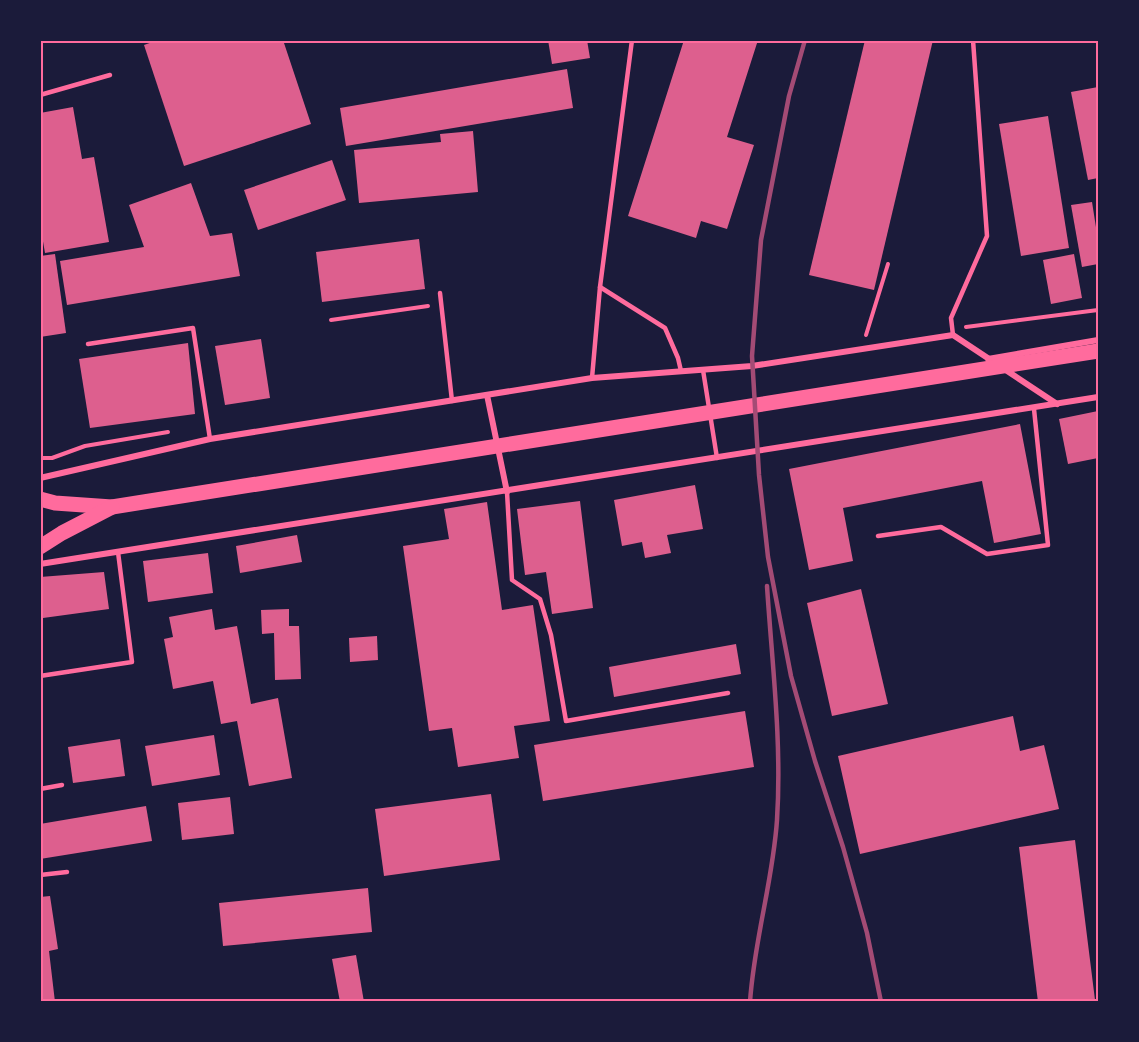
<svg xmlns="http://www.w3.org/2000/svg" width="1139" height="1042" viewBox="0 0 1139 1042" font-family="Literata,serif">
  <rect width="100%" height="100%" fill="#1b1b3a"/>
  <g fill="#dd5f8e">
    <path d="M158,40H283L311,124L184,166L144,45Z"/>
    <path d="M548,40H587L590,58L552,64Z"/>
    <path d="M684,40H758L727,137L754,145L727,229L701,221L696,238L628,216Z"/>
    <path d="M865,40H933L874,290L809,275Z"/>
    <path d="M567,69L573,108L346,146L340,108Z"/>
    <path d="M1098,87V178L1088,180L1071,92Z"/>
    <path d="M73,107L82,159L94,157L109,242L45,253L40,224V113Z"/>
    <path d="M1048,116L1069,248L1021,256L999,124Z"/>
    <path d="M473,131L478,192L359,203L354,150L441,142L440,134Z"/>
    <path d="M332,160L346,200L258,230L244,190Z"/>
    <path d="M191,183L210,236L232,233L240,276L67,305L60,261L144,247L129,205Z"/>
    <path d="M1092,202L1098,240V264L1082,267L1071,205Z"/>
    <path d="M419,239L425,289L322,302L316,252Z"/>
    <path d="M55,254L66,333L40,337V256Z"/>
    <path d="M1074,254L1082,298L1051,304L1043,260Z"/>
    <path d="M261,339L270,398L225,405L215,346Z"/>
    <path d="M188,343L195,414L90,428L79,359Z"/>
    <path d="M1098,411V458L1068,464L1059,419Z"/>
    <path d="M1020,424L1041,534L994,543L982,481L843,508L853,561L809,570L789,469Z"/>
    <path d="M695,485L703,529L667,535L671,553L645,558L642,542L622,546L614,500Z"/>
    <path d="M580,501L593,608L552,614L546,572L525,575L517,509Z"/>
    <path d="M487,502L502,610L533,605L550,721L514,726L519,758L458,767L452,728L429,731L403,546L449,539L444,509Z"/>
    <path d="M297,535L302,562L240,573L236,546Z"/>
    <path d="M208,553L213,593L148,602L143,561Z"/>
    <path d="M104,572L109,609L43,618L40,624V577Z"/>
    <path d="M861,589L888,704L832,716L807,603Z"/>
    <path d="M212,609L215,630L237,626L251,704L278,698L292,778L249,786L237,721L221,724L213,681L173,689L164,639L173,637L169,617Z"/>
    <path d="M289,609V626H299L301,679L275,680L274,633L262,634L261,610Z"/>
    <path d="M377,636L378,660L350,662L349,638Z"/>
    <path d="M736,644L741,674L614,697L609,667Z"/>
    <path d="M745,711L754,767L543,801L534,745Z"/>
    <path d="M1013,716L1020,751L1044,745L1059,809L860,854L838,756Z"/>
    <path d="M214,735L220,775L152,786L145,746Z"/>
    <path d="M120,739L125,776L73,783L68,747Z"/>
    <path d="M491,794L500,860L384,876L375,809Z"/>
    <path d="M230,797L234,834L182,840L178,803Z"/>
    <path d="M146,806L152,841L40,859V824Z"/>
    <path d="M1075,840L1095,1000L1038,1002L1019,847Z"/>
    <path d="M368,888L372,932L223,946L219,903Z"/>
    <path d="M50,896L58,949L49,951L55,1002H40V897Z"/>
    <path d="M356,955L364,1002H340L332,959Z"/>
  </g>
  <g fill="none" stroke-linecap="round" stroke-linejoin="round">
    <g stroke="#ff6b9d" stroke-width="4">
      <path d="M331,320L428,306"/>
      <path d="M966,327L1098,310"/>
      <path d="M866,335L888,264"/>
      <path d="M40,458H52L85,446L168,432"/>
    </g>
    <g stroke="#ff6b9d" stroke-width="4.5">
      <path d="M40,95L110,75"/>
      <path d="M600,287L665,328L678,358L681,371"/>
      <path d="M440,293L452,401"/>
      <path d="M953,335L951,318L987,236L973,40"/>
      <path d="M88,344L193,328L210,439"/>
      <path d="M703,370L717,458"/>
      <path d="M592,378L600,287L632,40"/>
      <path d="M507,492L512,580L540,599L551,635L566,721L728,693"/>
      <path d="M878,536L941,527L987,554L1048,545L1034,409"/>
      <path d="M40,676L132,662L118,552"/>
      <path d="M40,789L62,785"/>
      <path d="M40,875L67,872"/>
    </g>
    <g stroke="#ff6b9d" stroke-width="6">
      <path d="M988,359L1098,340"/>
      <path d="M487,395L507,492"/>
      <path d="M40,478L210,439L592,378L752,366L953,335L1057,404"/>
      <path d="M40,564L1098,397"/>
    </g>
    <g stroke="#ff6b9d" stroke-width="15">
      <path d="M40,499L55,503L112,507L1098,351"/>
      <path d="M40,547L62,533L112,507"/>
    </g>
    <g stroke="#a44b75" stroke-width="4.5">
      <path d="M805,40L789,96L761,240L752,356L759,475L768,557L791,676L815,761L843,847L867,933L881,1002"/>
      <path d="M750,1002C754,940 773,881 777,820C782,742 772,663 767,586"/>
    </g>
  </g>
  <rect width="1139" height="1042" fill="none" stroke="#1b1b3a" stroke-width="84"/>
  <rect x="42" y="42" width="1055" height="958" fill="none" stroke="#ff6b9d" stroke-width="2"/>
</svg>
